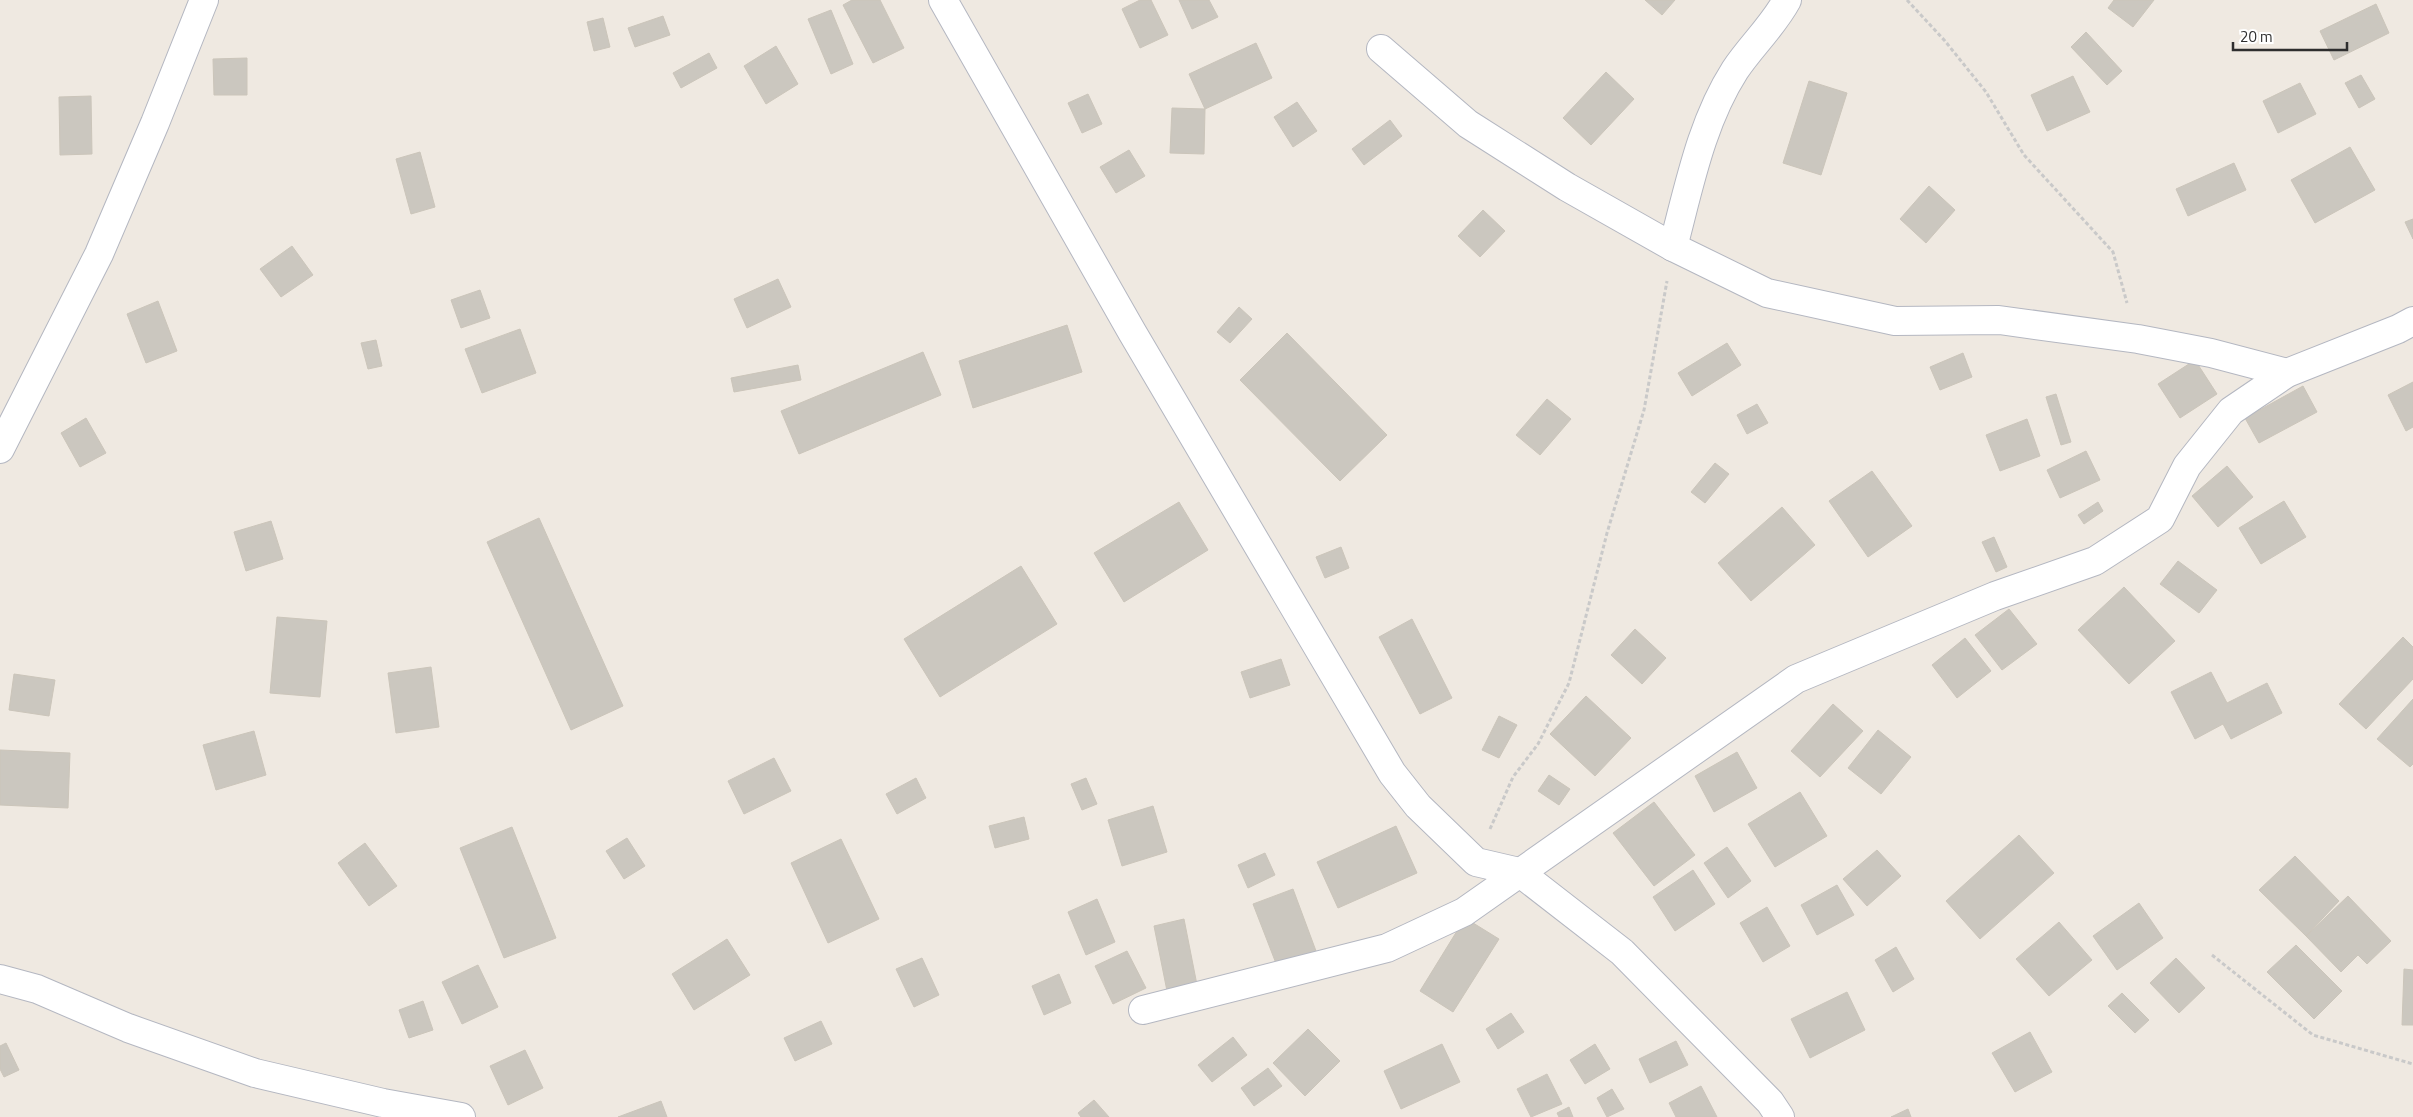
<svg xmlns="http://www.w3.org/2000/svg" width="2413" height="1117" viewBox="0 0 2413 1117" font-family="'Titillium Web',sans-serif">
  <rect width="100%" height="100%" fill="#efe9e1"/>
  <g fill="#cbc7bf" stroke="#cbc5ba">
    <path d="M852,0H880L904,48L873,63L843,5Z"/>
    <path d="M1140,0H1151L1168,35L1140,48L1122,9Z"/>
    <path d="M1179,0H1209L1218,17L1192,29Z"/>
    <path d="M1645,0H1675L1662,15Z"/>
    <path d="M2114,0H2154L2133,27L2108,8Z"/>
    <path d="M2376,4L2389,33L2334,60L2320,31Z"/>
    <path d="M831,10L853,64L831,74L808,19Z"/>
    <path d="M663,16L670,35L635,47L628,28Z"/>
    <path d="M603,18L610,47L594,51L587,22Z"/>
    <path d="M2086,32L2122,71L2107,85L2071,47Z"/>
    <path d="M1256,43L1272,78L1205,109L1189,74Z"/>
    <path d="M776,46L798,84L766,104L744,66Z"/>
    <path d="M709,53L717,68L681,88L673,73Z"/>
    <path d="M247,58V95H214L213,59Z"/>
    <path d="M1606,72L1634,99L1591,145L1563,118Z"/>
    <path d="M2361,75L2375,99L2359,108L2345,83Z"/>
    <path d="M2073,76L2090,112L2047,131L2031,95Z"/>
    <path d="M1809,81L1847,93L1821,175L1783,163Z"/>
    <path d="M2300,83L2316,114L2278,133L2263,101Z"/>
    <path d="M1088,94L1102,124L1082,133L1068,103Z"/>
    <path d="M91,96L92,154L60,155L59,97Z"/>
    <path d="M1297,102L1317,131L1293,147L1274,117Z"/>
    <path d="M1172,108L1205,109L1204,154L1170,153Z"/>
    <path d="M1390,120L1402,136L1364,165L1352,149Z"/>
    <path d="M2350,147L2375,190L2315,223L2291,180Z"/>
    <path d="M1129,150L1145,176L1116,193L1100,167Z"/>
    <path d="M420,152L435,207L411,214L396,159Z"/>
    <path d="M2234,163L2246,190L2188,216L2176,189Z"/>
    <path d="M1929,186L1955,210L1926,243L1900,219Z"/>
    <path d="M1483,210L1505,231L1480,257L1458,236Z"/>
    <path d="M2413,219V239L2405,222Z"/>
    <path d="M292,246L313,275L281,297L260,269Z"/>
    <path d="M778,279L791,307L747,328L734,299Z"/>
    <path d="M480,290L490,318L461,328L451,300Z"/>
    <path d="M158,301L177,351L146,363L127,314Z"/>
    <path d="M1239,307L1252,319L1230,343L1217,332Z"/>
    <path d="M1067,325L1082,372L973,408L959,361Z"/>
    <path d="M520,329L536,373L482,393L465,349Z"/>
    <path d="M1287,333L1387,435L1340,481L1240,380Z"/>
    <path d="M376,340L382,366L368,369L361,343Z"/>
    <path d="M1727,343L1741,365L1692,396L1678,373Z"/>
    <path d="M923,352L941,395L799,454L781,411Z"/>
    <path d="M1963,353L1972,377L1940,390L1930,367Z"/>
    <path d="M2195,360L2217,394L2180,418L2158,384Z"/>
    <path d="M798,365L801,380L734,392L731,378Z"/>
    <path d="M2413,382V427L2406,431L2388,395Z"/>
    <path d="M2303,386L2317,412L2259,443L2245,418Z"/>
    <path d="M2056,394L2071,442L2061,445L2046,397Z"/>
    <path d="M1547,399L1571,419L1540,455L1516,435Z"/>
    <path d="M1757,404L1768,423L1747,434L1737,415Z"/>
    <path d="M86,418L106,453L80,467L61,433Z"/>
    <path d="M2027,419L2040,456L2000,471L1986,435Z"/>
    <path d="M2086,451L2100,480L2060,498L2047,470Z"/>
    <path d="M1715,463L1729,474L1705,503L1691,492Z"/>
    <path d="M2227,466L2253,497L2218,527L2192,496Z"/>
    <path d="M1872,471L1912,526L1868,557L1829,501Z"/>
    <path d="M2284,501L2306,537L2261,564L2239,528Z"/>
    <path d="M1179,502L1208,550L1124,602L1094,553Z"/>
    <path d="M2098,502L2103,511L2084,524L2078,515Z"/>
    <path d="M1782,507L1815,545L1751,601L1718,563Z"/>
    <path d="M539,518L623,706L571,730L487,542Z"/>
    <path d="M271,521L283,559L246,571L234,532Z"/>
    <path d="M1994,537L2007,567L1996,572L1982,542Z"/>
    <path d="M1341,547L1349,568L1325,578L1316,557Z"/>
    <path d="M2178,561L2217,590L2199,613L2160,584Z"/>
    <path d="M1021,566L1057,624L940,697L904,639Z"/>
    <path d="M2124,587L2175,641L2129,684L2078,630Z"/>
    <path d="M2009,609L2037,644L2002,670L1975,635Z"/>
    <path d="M277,617L327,621L320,697L270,693Z"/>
    <path d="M1412,619L1452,698L1420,714L1379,637Z"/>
    <path d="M1635,629L1666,658L1642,684L1611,655Z"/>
    <path d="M2403,637L2413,647V679L2366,729L2339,704Z"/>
    <path d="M1965,638L1991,671L1957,698L1932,665Z"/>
    <path d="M1281,659L1290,685L1250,698L1241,672Z"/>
    <path d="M431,667L439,727L396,733L388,673Z"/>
    <path d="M2211,672L2227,703L2267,683L2282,713L2231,739L2223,724L2195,739L2171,692Z"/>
    <path d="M14,674L55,680L49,716L9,710Z"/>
    <path d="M1586,696L1631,738L1595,776L1550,734Z"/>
    <path d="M2413,699V764L2410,767L2377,739Z"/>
    <path d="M1833,704L1863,731L1820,777L1791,751Z"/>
    <path d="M1499,716L1517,725L1499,758L1482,750Z"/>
    <path d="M1878,730L1911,757L1881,794L1848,768Z"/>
    <path d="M254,731L266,775L216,790L203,745Z"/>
    <path d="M0,750L70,753L68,808L0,805Z"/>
    <path d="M1737,752L1757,788L1714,812L1695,776Z"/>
    <path d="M774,758L791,791L744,814L728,781Z"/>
    <path d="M1549,775L1570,789L1559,805L1538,791Z"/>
    <path d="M916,778L926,798L897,814L886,794Z"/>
    <path d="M1086,778L1097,804L1082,810L1071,784Z"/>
    <path d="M1800,792L1827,836L1775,867L1748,824Z"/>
    <path d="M1654,802L1695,855L1654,886L1613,833Z"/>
    <path d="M1153,806L1167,852L1122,866L1108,820Z"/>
    <path d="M1024,817L1029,839L995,848L989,826Z"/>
    <path d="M1396,826L1417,873L1338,908L1317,862Z"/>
    <path d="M512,827L556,938L504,958L460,848Z"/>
    <path d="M2019,835L2054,873L1980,939L1946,901Z"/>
    <path d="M627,838L645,866L624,879L606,851Z"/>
    <path d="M841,839L879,919L828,943L791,863Z"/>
    <path d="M365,843L397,886L369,906L338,863Z"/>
    <path d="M1727,847L1751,881L1728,898L1704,863Z"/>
    <path d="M1877,850L1901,876L1867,906L1843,879Z"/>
    <path d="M1265,853L1275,875L1248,888L1238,865Z"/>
    <path d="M2295,856L2339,901L2306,936L2259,890Z"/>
    <path d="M1693,870L1715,904L1675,931L1653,897Z"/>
    <path d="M1837,885L1854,915L1817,935L1801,905Z"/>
    <path d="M1293,889L1316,951L1277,966L1253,904Z"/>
    <path d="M2348,896L2391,941L2367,964L2358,955L2341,972L2306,936Z"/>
    <path d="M1097,899L1115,942L1086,955L1068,912Z"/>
    <path d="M2139,903L2163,938L2117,970L2093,936Z"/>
    <path d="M1767,907L1790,946L1763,962L1740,923Z"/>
    <path d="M1465,918L1499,939L1453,1012L1420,991Z"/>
    <path d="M1184,919L1198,990L1168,996L1154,926Z"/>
    <path d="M2059,922L2092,960L2049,996L2016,959Z"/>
    <path d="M727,939L750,975L694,1010L672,974Z"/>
    <path d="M2296,945L2342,991L2314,1019L2267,972Z"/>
    <path d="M1896,947L1914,979L1893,992L1875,960Z"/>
    <path d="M1127,951L1146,988L1113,1004L1095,966Z"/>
    <path d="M922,958L939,995L914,1007L896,969Z"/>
    <path d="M2176,958L2205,988L2179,1013L2150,983Z"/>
    <path d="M478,965L498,1007L462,1024L442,982Z"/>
    <path d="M2404,969L2413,970V1025H2402Z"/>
    <path d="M1059,974L1071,1003L1044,1015L1032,986Z"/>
    <path d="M1847,992L1865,1030L1810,1058L1791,1019Z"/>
    <path d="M2122,993L2149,1020L2135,1033L2108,1006Z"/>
    <path d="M423,1001L433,1030L409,1038L399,1010Z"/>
    <path d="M1511,1013L1524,1032L1498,1049L1486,1029Z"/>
    <path d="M821,1021L832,1044L795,1061L784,1038Z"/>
    <path d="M1308,1029L1340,1061L1305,1096L1273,1063Z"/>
    <path d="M2030,1032L2052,1072L2015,1092L1992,1053Z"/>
    <path d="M1233,1037L1247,1055L1212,1082L1198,1065Z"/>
    <path d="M1676,1041L1688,1065L1650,1083L1639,1059Z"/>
    <path d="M6,1043L19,1070L4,1077L0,1069V1046Z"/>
    <path d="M1442,1044L1460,1082L1401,1109L1384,1071Z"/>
    <path d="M1595,1044L1610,1069L1585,1084L1570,1060Z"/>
    <path d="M525,1050L543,1088L508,1105L490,1066Z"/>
    <path d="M1268,1068L1282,1086L1254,1106L1241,1088Z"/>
    <path d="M1547,1074L1562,1104L1531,1117L1517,1089Z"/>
    <path d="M1701,1086L1717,1117H1676L1669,1103Z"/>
    <path d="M1612,1089L1624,1109L1607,1117L1597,1098Z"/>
    <path d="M1094,1100L1109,1117H1081L1078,1113Z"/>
    <path d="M661,1101L667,1117H618Z"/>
    <path d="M1569,1107L1573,1117H1559L1557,1113Z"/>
    <path d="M1908,1109L1911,1117H1891Z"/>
  </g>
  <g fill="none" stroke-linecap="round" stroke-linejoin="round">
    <g stroke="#b4b7c1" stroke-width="30">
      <g id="minor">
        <path d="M943,0L1132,332L1392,773L1418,806L1476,862L1519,872L1622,952L1770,1102L1780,1117"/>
        <path d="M1381,49L1468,124L1567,187L1673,247L1767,293L1895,321L1999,320L2138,339L2211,353L2287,373"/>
        <path d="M1673,247C1689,187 1701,123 1735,70C1751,46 1773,26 1787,0"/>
        <path d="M0,449L99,254L155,123L204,0"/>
        <path d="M0,979L37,989L128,1028L255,1073L383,1103L461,1117"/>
        <path d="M1143,1010L1387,948L1464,912L1796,679L1995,596L2095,561L2160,519L2187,466L2231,411L2287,373L2398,329L2413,321"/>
      </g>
    </g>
    <g stroke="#c9c9c9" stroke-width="3" stroke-dasharray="4 2.5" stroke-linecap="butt">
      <path d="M1907,0L1945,41L1986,92L2024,155L2113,252L2127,303"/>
      <path d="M1490,829L1513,777L1538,744L1569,683L1607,533L1644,410L1667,281"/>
      <path d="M2212,955L2313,1035L2413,1064"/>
    </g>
    <use href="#minor" stroke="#fff" stroke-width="28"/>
  </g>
  <path d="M2233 42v8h114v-8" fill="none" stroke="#2e2e2e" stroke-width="2.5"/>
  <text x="2240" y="42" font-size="15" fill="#2e2e2e" stroke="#ffffff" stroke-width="4" paint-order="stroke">20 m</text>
</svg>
